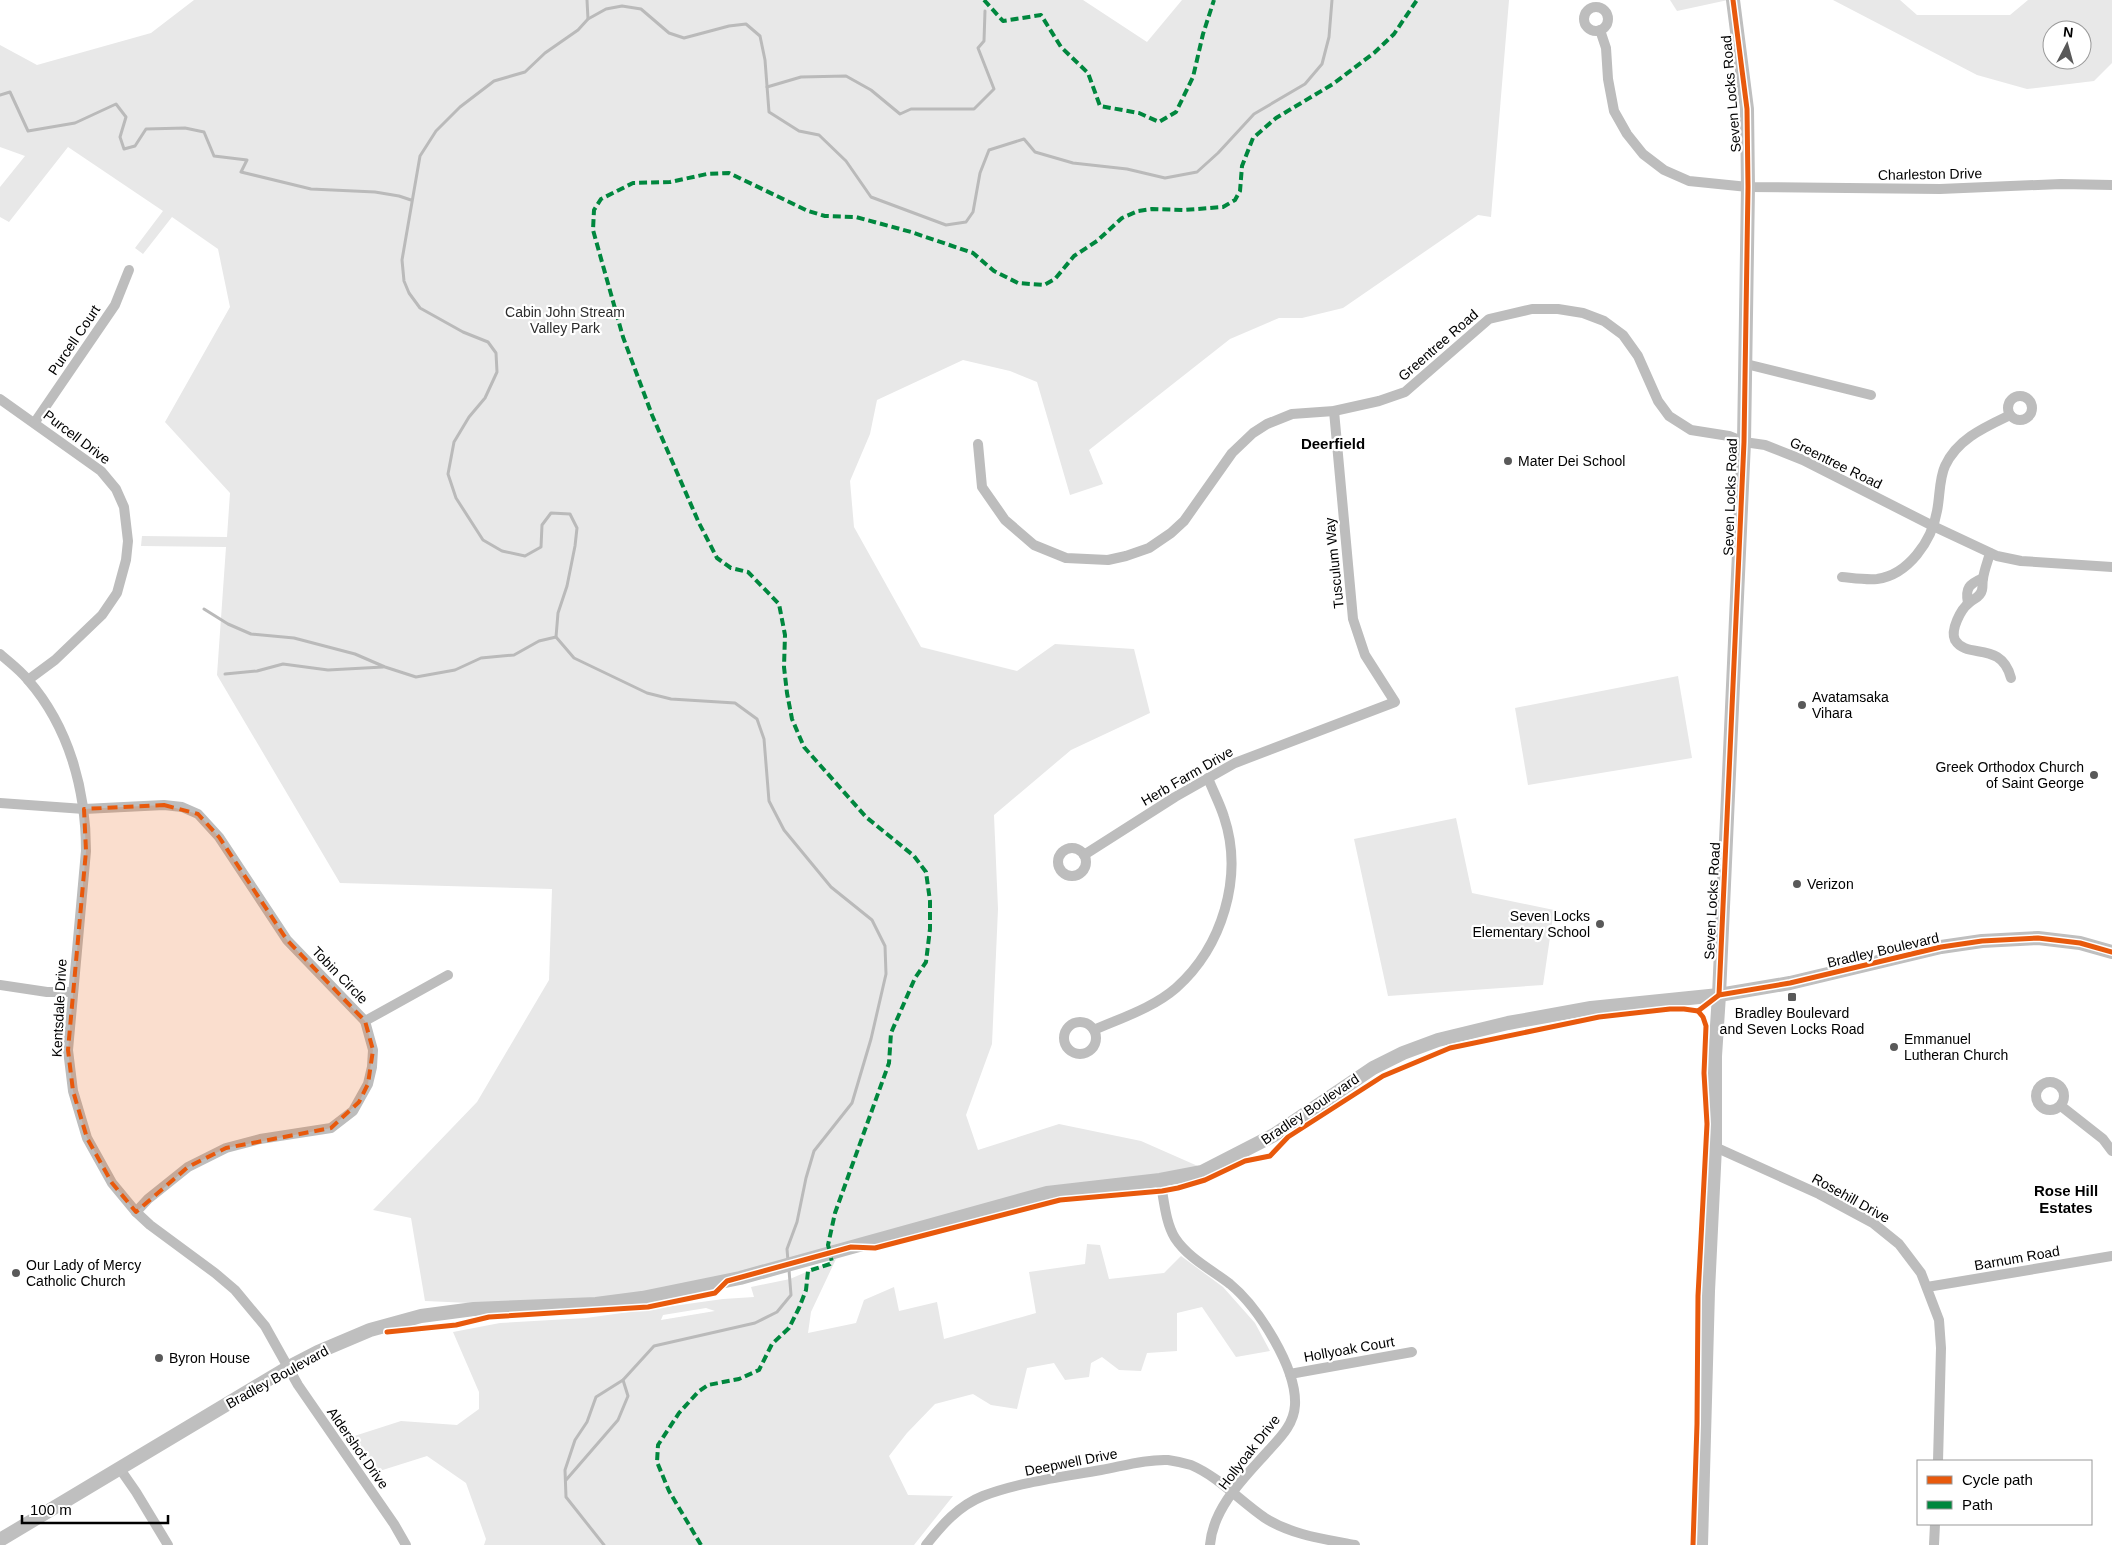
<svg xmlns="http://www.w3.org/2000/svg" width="2112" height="1545" viewBox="0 0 2112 1545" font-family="Arial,sans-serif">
  <rect width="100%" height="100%" fill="#fff"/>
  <g fill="#e8e8e8" fill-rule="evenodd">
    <path d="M194,0H1083L1147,42L1182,0H1509L1491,217L1478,215L1343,308L1302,318H1279L1230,339L1089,450L1103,484L1070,495L1037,382L1010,371L963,360L877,400L870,434L850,481L854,527L921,647L1017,671L1055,644L1134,649L1150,713L1071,750L994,815L998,909L992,1044L966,1115L978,1150L1059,1124L1141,1141L1200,1167L1160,1175L1084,1183L740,1278L540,1306L425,1301L411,1218L373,1210L477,1102L549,980L552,889L340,883L217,675L226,547L141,546L142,536L227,537L230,493L165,422L230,307L218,249L172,217L143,254L135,248L163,211L68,147L9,222L0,217V187L25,156L0,147V45L37,65L151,33Z"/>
    <path d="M1670,0H1728L1677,11Z"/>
    <path d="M1833,0H1900L1917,15H2010L2028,0H2112V63L2094,81L2027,89L1977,75ZM2052,30H2082V60H2052Z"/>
    <path d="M1678,676L1692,758L1528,785L1515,708Z"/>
    <path d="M1456,818L1472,893L1554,910L1543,985L1388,996L1354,839Z"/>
    <path d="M1087,1244L1100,1245L1109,1279L1164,1273L1181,1256L1223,1287L1255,1323L1270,1351L1236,1357L1202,1307L1177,1313V1351L1147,1353L1141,1371L1119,1370L1102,1357L1091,1363L1089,1377L1065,1380L1054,1363L1027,1368L1017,1409L991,1405L973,1394L935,1404L907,1433L889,1456L908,1495L953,1496L914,1545H484L486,1539L466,1483L427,1456L370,1474L345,1439L401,1421L457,1425L479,1409V1392L453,1332L500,1323L586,1318L723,1299L754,1297L751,1287L790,1279L836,1259L811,1312L808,1333L856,1323L864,1300L894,1287L899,1311L937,1302L944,1339L1036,1313L1029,1272L1085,1264ZM706,1308L715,1311L661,1320L663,1315Z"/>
  </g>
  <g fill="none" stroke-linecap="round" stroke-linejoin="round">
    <g stroke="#bababa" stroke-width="3">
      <path d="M587,0L588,19"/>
      <path d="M767,87L801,77L846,76L871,90L900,114L911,109H974L994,89L978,48L984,41L985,11"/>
      <path d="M0,95L10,92L28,131L75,123L116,104L126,117L120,137L124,149L135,146L146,129L185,128L204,132L214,156L247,160L241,172L311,189L375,192L399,196L411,200"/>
      <path d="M204,609L228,624L251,634L294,638L355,654L385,667L416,677L455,670L481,658L514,655L539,641L556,637"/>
      <path d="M225,674L257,671L283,664L328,670L383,667"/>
      <path d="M788,1261L787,1249L797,1222L806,1178L814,1151L852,1103L871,1039L886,974L885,946L872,920L831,887L784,830L769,801L764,739L757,719L735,703L671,699L647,693L574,658L556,637L558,613L567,586L575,546L577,528L570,514L551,513L542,525L541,547L525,556L502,551L483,540L456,498L448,474L454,442L469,417L485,398L497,372L496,353L488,342L463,332L420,308L409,293L404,281L402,260L420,156L436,131L460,107L494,81L525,72L545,53L578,30L588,19L606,9L622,6L641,9L669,33L684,38L729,26L746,24L760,36L765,60L769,112L799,131L819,135L846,161L871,197L946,225L966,222L973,212L980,173L989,150L1024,139L1035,152L1073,163L1127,169L1165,178L1197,172L1218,153L1254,114L1305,84L1322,64L1329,37L1332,0"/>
      <path d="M566,1480L618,1420L628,1396L623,1380"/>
      <path d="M604,1545L566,1497L565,1470L575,1440L587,1422L596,1397L623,1380L654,1346L755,1323L777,1312L791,1295L789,1270"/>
    </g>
    <g stroke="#bdbdbd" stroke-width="10">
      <circle cx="1596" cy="19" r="12"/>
      <path d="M1600,30L1606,48L1608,79L1614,111L1627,134L1643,154L1664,170L1689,181L1748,187L1940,189L2061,184L2112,185"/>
      <path d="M1746,364L1871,395"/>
      <circle cx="2020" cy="408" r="12"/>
      <path d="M0,399L101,471L116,489L124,507L128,541L126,560L117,593L102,615L55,660L28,680"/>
      <path d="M35,422L115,305L129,270"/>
      <path d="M978,444L982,487L1005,520L1034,545L1066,558L1108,560L1126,556L1149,548L1171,533L1184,521L1232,453L1253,433L1267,424L1292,414L1334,411L1379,401L1405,392L1489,319L1532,309H1558L1583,313L1604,321L1623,335L1638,356L1658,401L1669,416L1691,430L1729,436L1744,442L1765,445L1803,460L1933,526L1997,556L2021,561L2112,567"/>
      <path d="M1990,553C1988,561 1984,570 1983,579C1982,583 1983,586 1982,590C1980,598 1974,598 1969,603C1961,609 1950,630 1955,640C1967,660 2001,640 2011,678"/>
      <path d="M1842,577C1853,578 1866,580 1877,579C1908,575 1932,541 1937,511C1940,497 1939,479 1945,466C1957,439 1985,427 2010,415"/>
      <path d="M1968,603C1965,588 1969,584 1983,578"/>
      <path d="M0,654C9,662 20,670 28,680C69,727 86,790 86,851L68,1050L73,1091L87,1138L112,1183L136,1212L150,1225L215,1273L235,1290L265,1326L298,1385L394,1524L406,1545"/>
      <path d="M0,803L84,809L164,805L182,807L198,814L219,837L287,940L365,1021L373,1050L372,1067L368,1084L353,1111L331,1128L260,1139L226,1148L188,1167L148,1199L136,1212"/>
      <circle cx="1072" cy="862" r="14"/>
      <path d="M1084,855L1175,797L1235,763L1395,702L1365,655L1353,619L1334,411"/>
      <path d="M0,985L47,992H72"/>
      <path d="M365,1021L448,975"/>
      <circle cx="1080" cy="1038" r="16"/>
      <path d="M1094,1030C1121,1018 1153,1008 1176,988C1222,947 1244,877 1224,817C1220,804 1213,791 1208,778"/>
      <circle cx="2050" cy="1096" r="14"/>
      <path d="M2061,1106L2103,1139L2112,1151"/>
      <path d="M1715,1147L1819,1194L1873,1223L1899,1244L1921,1273L1939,1320L1941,1348L1938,1461"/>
      <path d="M1160,1180C1164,1198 1165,1222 1175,1238C1188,1258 1212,1270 1230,1284C1258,1307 1297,1368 1295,1405C1294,1424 1281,1437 1269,1450C1245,1477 1213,1507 1210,1545"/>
      <path d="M1927,1287L2112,1256"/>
      <path d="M1290,1374L1412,1352"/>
      <path d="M120,1469L136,1492L168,1545"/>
      <path d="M926,1545C942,1525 958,1506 983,1496C1020,1482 1062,1477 1101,1470C1123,1466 1146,1459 1168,1460C1175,1461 1184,1463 1191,1465C1219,1477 1240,1501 1265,1518C1292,1535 1324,1539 1355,1545"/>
      <path d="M1934,1545L1935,1524"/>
    </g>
    <g stroke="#bfbfbf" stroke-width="14">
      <path d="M0,1540L289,1367L318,1352L370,1330L421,1316L474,1309L596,1304L642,1298L740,1278L1047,1193L1160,1180L1202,1172L1274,1135L1373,1068L1403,1053L1438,1040L1508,1023L1591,1008L1719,995L1790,983L1941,947L1982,941L2038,938L2080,943L2112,952"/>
      <path d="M1701,1545L1708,1291L1715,1147V1056L1719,995L1744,442L1748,187L1747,109L1733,0"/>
    </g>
    <g stroke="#00873e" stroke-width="4" stroke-dasharray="8 4" stroke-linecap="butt">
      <path d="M984,0L1003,21L1041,15L1061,47L1088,73L1100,106L1139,113L1159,122L1176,112L1193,77L1203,34L1214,0"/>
      <path d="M829,1249L828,1245L835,1213L889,1063L891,1033L915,978L926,962L930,929V901L926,872L914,856L866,817L804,747L792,719L787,693L784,667L785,635L779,604L748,572L731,568L717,558L699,523L652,415L623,337L593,230L594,210L601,199L633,183L670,182L707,174L729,173L808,211L825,216L856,217L911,232L973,253L994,271L1018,283L1044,285L1055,279L1074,256L1097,241L1122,218L1138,211L1152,209L1184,210L1223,207L1235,200L1240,191L1242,166L1253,138L1276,118L1333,84L1374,53L1394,34L1417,0"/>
      <path d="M701,1545L669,1491L657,1462L658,1445L679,1413L698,1392L708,1385L739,1379L759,1370L772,1344L789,1328L799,1308L806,1290L808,1271L830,1264L832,1262L831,1258"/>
    </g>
    <g stroke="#fff" stroke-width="8">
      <g id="cycleway">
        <path d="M1719,995L1744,442L1748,187L1747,109L1733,0"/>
        <path d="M387,1332L456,1325L489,1317L648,1307L715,1293L727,1281L851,1247L875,1248L1060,1200L1162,1191L1178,1188L1205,1180L1245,1161L1270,1156L1288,1137L1383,1076L1450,1048L1599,1017L1670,1009H1684L1698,1011"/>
        <path d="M1693,1545L1697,1424L1698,1296L1707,1124L1704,1073L1706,1026L1703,1017L1698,1011L1719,995L1790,983L1941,947L1982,941L2038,938L2080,943L2112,952"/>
      </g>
    </g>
    <use href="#cycleway" stroke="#e8590c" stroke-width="5"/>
  </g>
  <path fill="#e8590c" fill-opacity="0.2" stroke="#e8590c" stroke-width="4" stroke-dasharray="10 6" stroke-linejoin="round" d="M164,805L198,814L219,837L287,940L365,1021L373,1050L368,1084L359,1102L331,1128L226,1148L188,1167L136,1212L112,1183L87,1138L73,1091L68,1050L86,851L84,809Z"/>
  <g fill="#595959" stroke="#fff" stroke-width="2">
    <circle cx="1508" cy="461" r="5"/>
    <circle cx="1802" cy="705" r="5"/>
    <circle cx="2094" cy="775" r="5"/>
    <circle cx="1797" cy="884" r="5"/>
    <circle cx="1600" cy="924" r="5"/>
    <rect x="1787" y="992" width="10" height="10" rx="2.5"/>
    <circle cx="1894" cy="1047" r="5"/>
    <circle cx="16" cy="1273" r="5"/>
    <circle cx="159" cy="1358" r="5"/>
  </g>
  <g text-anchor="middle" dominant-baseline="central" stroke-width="4.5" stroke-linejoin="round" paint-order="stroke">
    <g font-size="14" fill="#000" stroke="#fff">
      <text transform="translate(1731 94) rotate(-95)">Seven Locks Road</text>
      <text transform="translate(1930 174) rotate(-1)">Charleston Drive</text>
      <text transform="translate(74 340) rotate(-56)">Purcell Court</text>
      <text transform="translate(1438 345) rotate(-41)">Greentree Road</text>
      <text transform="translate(77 437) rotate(37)">Purcell Drive</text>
      <text transform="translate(1836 463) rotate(26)">Greentree Road</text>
      <text transform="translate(1730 497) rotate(-88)">Seven Locks Road</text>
      <text transform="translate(1334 563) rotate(-96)">Tusculum Way</text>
      <text transform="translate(1187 776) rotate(-30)">Herb Farm Drive</text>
      <text transform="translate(1712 901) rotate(-87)">Seven Locks Road</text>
      <text transform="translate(1883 950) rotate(-13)">Bradley Boulevard</text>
      <text transform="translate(340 975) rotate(46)">Tobin Circle</text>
      <text transform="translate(59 1008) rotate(-87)">Kentsdale Drive</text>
      <text transform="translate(1310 1109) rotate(-34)">Bradley Boulevard</text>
      <text transform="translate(1851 1198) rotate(29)">Rosehill Drive</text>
      <text transform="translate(2017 1258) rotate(-10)">Barnum Road</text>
      <text transform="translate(1349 1349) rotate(-10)">Hollyoak Court</text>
      <text transform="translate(277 1377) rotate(-29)">Bradley Boulevard</text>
      <text transform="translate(358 1448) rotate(55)">Aldershot Drive</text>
      <text transform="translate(1249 1452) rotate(-52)">Hollyoak Drive</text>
      <text transform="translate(1071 1462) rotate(-11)">Deepwell Drive</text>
    </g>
    <g font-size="14" fill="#2d2d2d" stroke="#fff">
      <text x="565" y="312">Cabin John Stream<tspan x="565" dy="16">Valley Park</tspan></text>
    </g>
    <g font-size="14" fill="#000" stroke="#fff" text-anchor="start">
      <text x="1518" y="461">Mater Dei School</text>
      <text x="1812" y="697">Avatamsaka<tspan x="1812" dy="16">Vihara</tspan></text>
      <text x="2084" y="767" text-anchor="end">Greek Orthodox Church<tspan x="2084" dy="16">of Saint George</tspan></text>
      <text x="1807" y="884">Verizon</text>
      <text x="1590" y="916" text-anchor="end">Seven Locks<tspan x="1590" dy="16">Elementary School</tspan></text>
      <text x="1792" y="1013" text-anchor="middle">Bradley Boulevard<tspan x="1792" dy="16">and Seven Locks Road</tspan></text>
      <text x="1904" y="1039">Emmanuel<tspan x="1904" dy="16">Lutheran Church</tspan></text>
      <text x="26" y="1265">Our Lady of Mercy<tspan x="26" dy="16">Catholic Church</tspan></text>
      <text x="169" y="1358">Byron House</text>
    </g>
    <g font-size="15" font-weight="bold" fill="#000" stroke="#fff">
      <text x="1333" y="443">Deerfield</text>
      <text x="2066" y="1190">Rose Hill<tspan x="2066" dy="17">Estates</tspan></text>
    </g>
  </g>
  <rect x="1917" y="1460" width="175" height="65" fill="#ffffff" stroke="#999999"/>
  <rect x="1927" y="1476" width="25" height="8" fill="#e8590c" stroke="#999999"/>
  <text x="1962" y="1485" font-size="15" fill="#000000">Cycle path</text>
  <rect x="1927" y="1501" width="25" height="8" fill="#00873e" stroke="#999999"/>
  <text x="1962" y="1510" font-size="15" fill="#000000">Path</text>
  <g transform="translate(2067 45) rotate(6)"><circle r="24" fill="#ffffff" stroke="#999999"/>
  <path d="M0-4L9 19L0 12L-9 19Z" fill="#595959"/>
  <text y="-8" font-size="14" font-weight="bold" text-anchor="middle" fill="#000000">N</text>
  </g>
  <path d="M22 1515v8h146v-8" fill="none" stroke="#000000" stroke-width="2.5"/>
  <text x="30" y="1515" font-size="15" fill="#000000" stroke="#ffffff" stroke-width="4" paint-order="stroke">100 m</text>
</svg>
